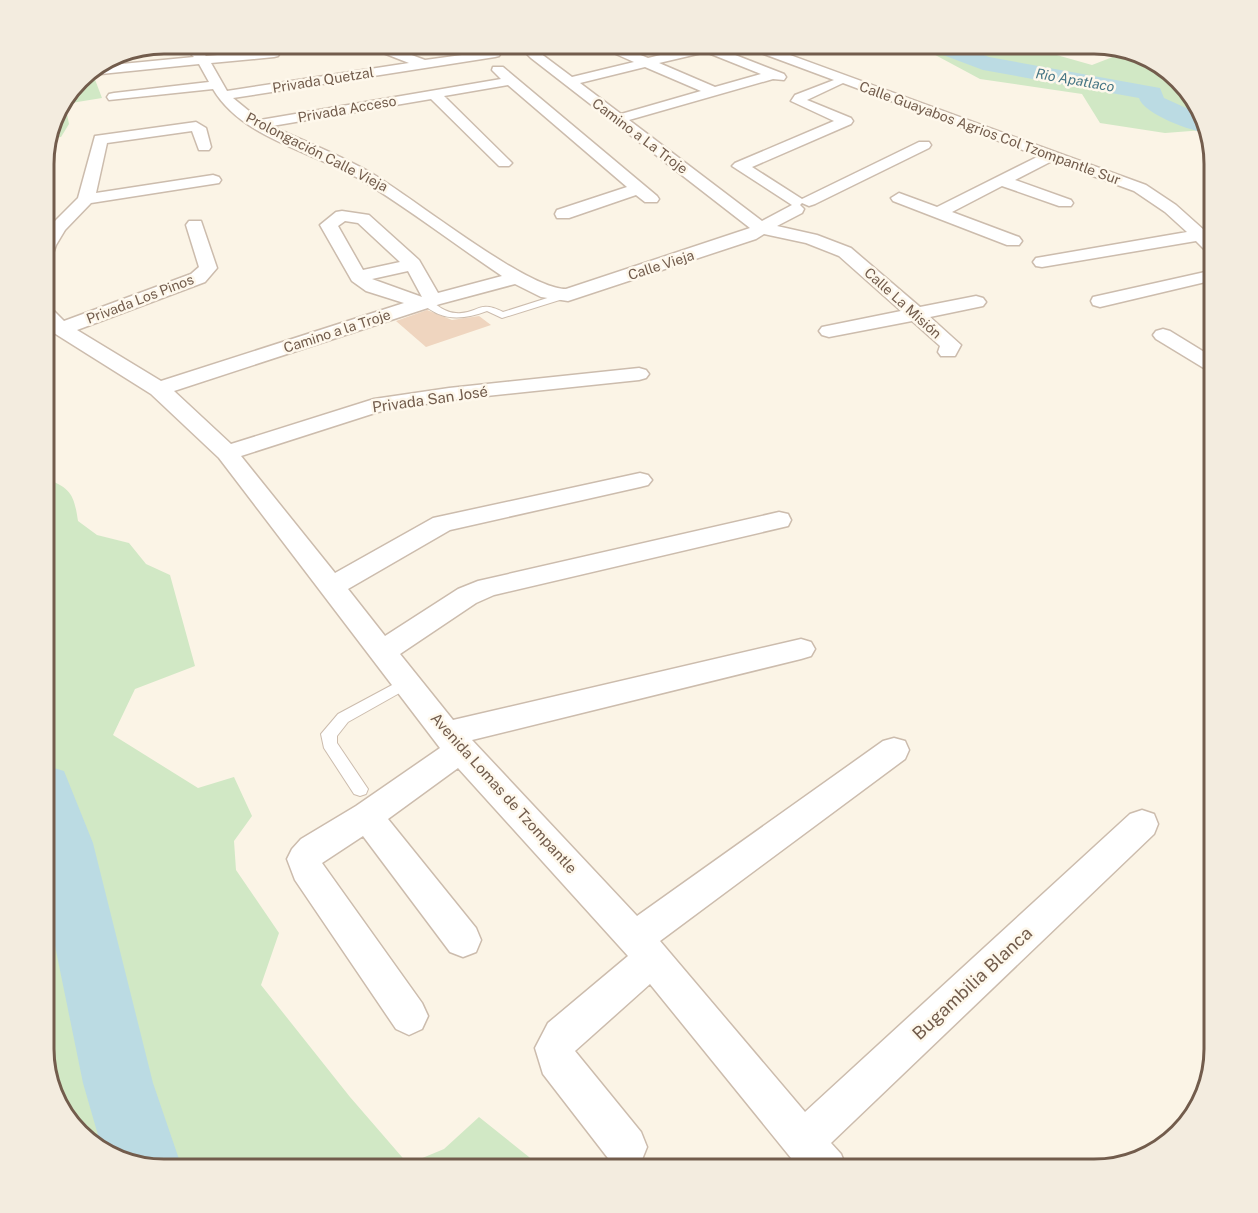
<svg xmlns="http://www.w3.org/2000/svg" width="1258" height="1213" viewBox="0 0 1258 1213" font-family="'Public Sans',sans-serif">
  <rect width="100%" height="100%" fill="#fbf4e6"/>
  <g fill="#d1e8c5">
    <path d="M844,44H1063L1046,52L1092,65L1123,53L1156,63L1184,84L1205,119L1208,132L1204,130L1165,133L1100,123L1082,94L980,79L926,50L885,53Z"/>
    <path d="M91,69L102,98L65,104L69,124L61,137L49,139L56,111L84,74Z"/>
    <path d="M44,478C71,488 74,494 78,521L97,535L129,543L146,564L170,575L195,666L135,689L113,735L198,788L234,777L252,816L234,841L236,870L279,933L261,985L350,1097L408,1164L444,1149L479,1117L544,1169H165L118,1160L74,1129L53,1094L44,1049Z"/>
  </g>
  <g fill="none" stroke-linecap="round" stroke-linejoin="round">
    <g fill="#bbdbe3" fill-rule="evenodd">
      <path d="M924,44H956L989,57L1160,88L1164,98L1204,116L1208,133C1193,132 1143,114 1139,98L983,70L927,49Z"/>
      <path d="M44,765L64,771L93,843L153,1083L181,1165L179,1169L164,1170L118,1160L102,1149L83,1083L44,892Z"/>
    </g>
  </g>
  <path fill="#efd5bf" d="M427,310L452,320L479,316L491,325L426,347L396,321Z"/>
  <g fill="none" stroke-linecap="round" stroke-linejoin="round">
    <g stroke="#ccbcad" stroke-width="2">
      <g id="service">
        <path d="M563,293L566,294V298L502,318L487,311C463,320 441,322 421,302L429,300C437,305 446,313 456,313C478,315 477,299 503,312Z"/>
        <path d="M407,677L412,678L414,682L412,686L348,722L337,736V743L368,789L366,794L360,796L354,794L324,748L321,734L338,714Z"/>
      </g>
    </g>
    <g stroke="#ccbcad" stroke-width="3">
      <g id="minor">
        <path d="M181,44H194L206,56L278,50L280,53L278,56L274,57L211,63L227,91L409,63L368,47L366,44H382L425,60L499,50L501,53L499,56L495,57L233,98L260,120L501,79L492,70L493,67H503L657,196L659,199L657,202H645L636,195L569,218H557L555,214L557,210L627,187L508,85L444,96L509,160L512,163L509,166H499L431,99L272,126C305,142 340,155 371,173C414,198 526,289 566,289L750,228L531,58L522,49L529,44H543L536,50L572,77L634,62L600,47L598,44H613L648,58L694,47L691,44H707L784,74L786,77L784,80L773,79L629,120L762,221L792,205L732,166L735,163L834,121L791,101L795,95L834,80L745,47L743,44H760L1146,185L1176,205L1214,239V254L1208,253L1196,241L1042,267L1036,266L1033,262L1036,258L1042,257L1187,232L1165,212L1134,191L1052,161L1015,180L1071,200L1073,203L1071,206H1059L1002,186L952,212L1019,237L1022,241L1019,245H1007L893,201L891,198L899,193L937,207L1039,156L843,83L807,100L851,118L853,121L851,124L752,167L802,199L919,142H929L931,145L929,148L815,204L809,206L802,203L800,205L804,209L802,213L777,226L817,235L851,248L920,307L976,296L983,298L986,302L983,306L930,317L961,345L955,356H941L938,352L940,346L912,321L829,337L822,335L819,331L822,327L901,311L839,256L806,243L764,234L756,239L568,301L541,297L515,284L440,304L174,391L231,444L374,399L449,388L639,368L646,370L649,374L646,378L639,380L449,400L378,412L241,456L335,573L433,518L640,473L648,475L652,480L648,485L640,487L450,530L348,589L385,636L458,589L478,581L779,512L788,514L791,520L788,526L494,595L476,603L400,654L453,720L801,639L811,642L815,649L811,656L801,659L472,740L637,916L883,741L894,738L905,741L909,750L905,759L660,941L805,1112L1130,814L1142,810L1154,814L1158,824L1154,834L831,1143L841,1154L847,1169H800L650,984L575,1051L641,1132L647,1147L641,1162L626,1168L611,1162L543,1074L535,1048L548,1023L628,956L458,768L388,819L476,928L481,940L476,952L463,957L450,952L363,836L322,863L422,1003L428,1016L422,1029L409,1035L396,1029L295,880L287,859L292,849L301,839L356,806L440,748L219,458L151,394L54,333L44,323V306L51,308L64,321L191,274L199,267L186,225L189,221H201L217,268L205,282L77,330L161,381L404,303L366,291L352,281L320,225L336,212L342,211L369,215L419,260L438,293L502,276C454,244 408,208 358,178C310,151 241,137 213,89L109,100L107,97L109,94L114,93L209,82L199,64L101,74L95,70L101,66L194,57ZM706,52L761,74L715,87L659,63ZM645,67L701,91L621,114L580,83ZM345,221L358,223L400,262L363,270L338,226ZM408,271L422,297L372,279Z"/>
        <path d="M196,122L206,128L211,147L209,150H199L192,131L107,143L96,193L213,175L219,177L221,180L219,183L91,203L65,230L56,245L50,262L44,263V237L53,223L78,198L95,136Z"/>
        <path d="M1214,270V280L1100,307L1093,305L1091,301L1093,297Z"/>
        <path d="M1163,329L1170,331L1214,358V372L1207,370L1156,339L1153,335L1156,331Z"/>
      </g>
    </g>
    <use href="#service" fill="#fff" fill-rule="evenodd"/>
    <use href="#minor" fill="#fff" fill-rule="evenodd"/>
  </g>
  <g text-anchor="middle" dominant-baseline="central" stroke-width="5" stroke-linejoin="round" paint-order="stroke">
    <g font-size="14" fill="#725c4c" stroke="#fef8ec">
      <text transform="translate(323 80) rotate(-9)">Privada Quetzal</text>
      <text transform="translate(347 109) rotate(-10)">Privada Acceso</text>
      <text transform="translate(990 133) rotate(20)">Calle Guayabos Agrios Col Tzompantle Sur</text>
      <text transform="translate(640 136) rotate(37)">Camino a La Troje</text>
      <text transform="translate(317 152) rotate(27)">Prolongación Calle Vieja</text>
      <text transform="translate(661 265) rotate(-18)">Calle Vieja</text>
      <text transform="translate(140 299) rotate(-21)">Privada Los Pinos</text>
      <text transform="translate(903 303) rotate(42)">Calle La Misión</text>
      <text transform="translate(337 331) rotate(-18)">Camino a la Troje</text>
    </g>
    <g font-size="14" font-style="italic" fill="#477685" stroke="#fef8ec">
      <text transform="translate(1075 80) rotate(10)">Rio Apatlaco</text>
    </g>
    <g font-size="15" fill="#725c4c" stroke="#fef8ec">
      <text transform="translate(430 399) rotate(-8)">Privada San José</text>
      <text transform="translate(504 793) rotate(48)">Avenida Lomas de Tzompantle</text>
    </g>
    <g font-size="18" fill="#725c4c" stroke="#fef8ec">
      <text transform="translate(972 983) rotate(-43)">Bugambilia Blanca</text>
    </g>
  </g>
  <path d="M0 0H1258V1213H0ZM164 54H1094A110 110 0 0 1 1204 164V1049A110 110 0 0 1 1094 1159H164A110 110 0 0 1 54 1049V164A110 110 0 0 1 164 54Z" fill="#f3ecdf" fill-rule="evenodd"/>
  <path fill="none" stroke="#725c4c" stroke-width="3" d="M164 54H1094A110 110 0 0 1 1204 164V1049A110 110 0 0 1 1094 1159H164A110 110 0 0 1 54 1049V164A110 110 0 0 1 164 54Z"/>
</svg>
